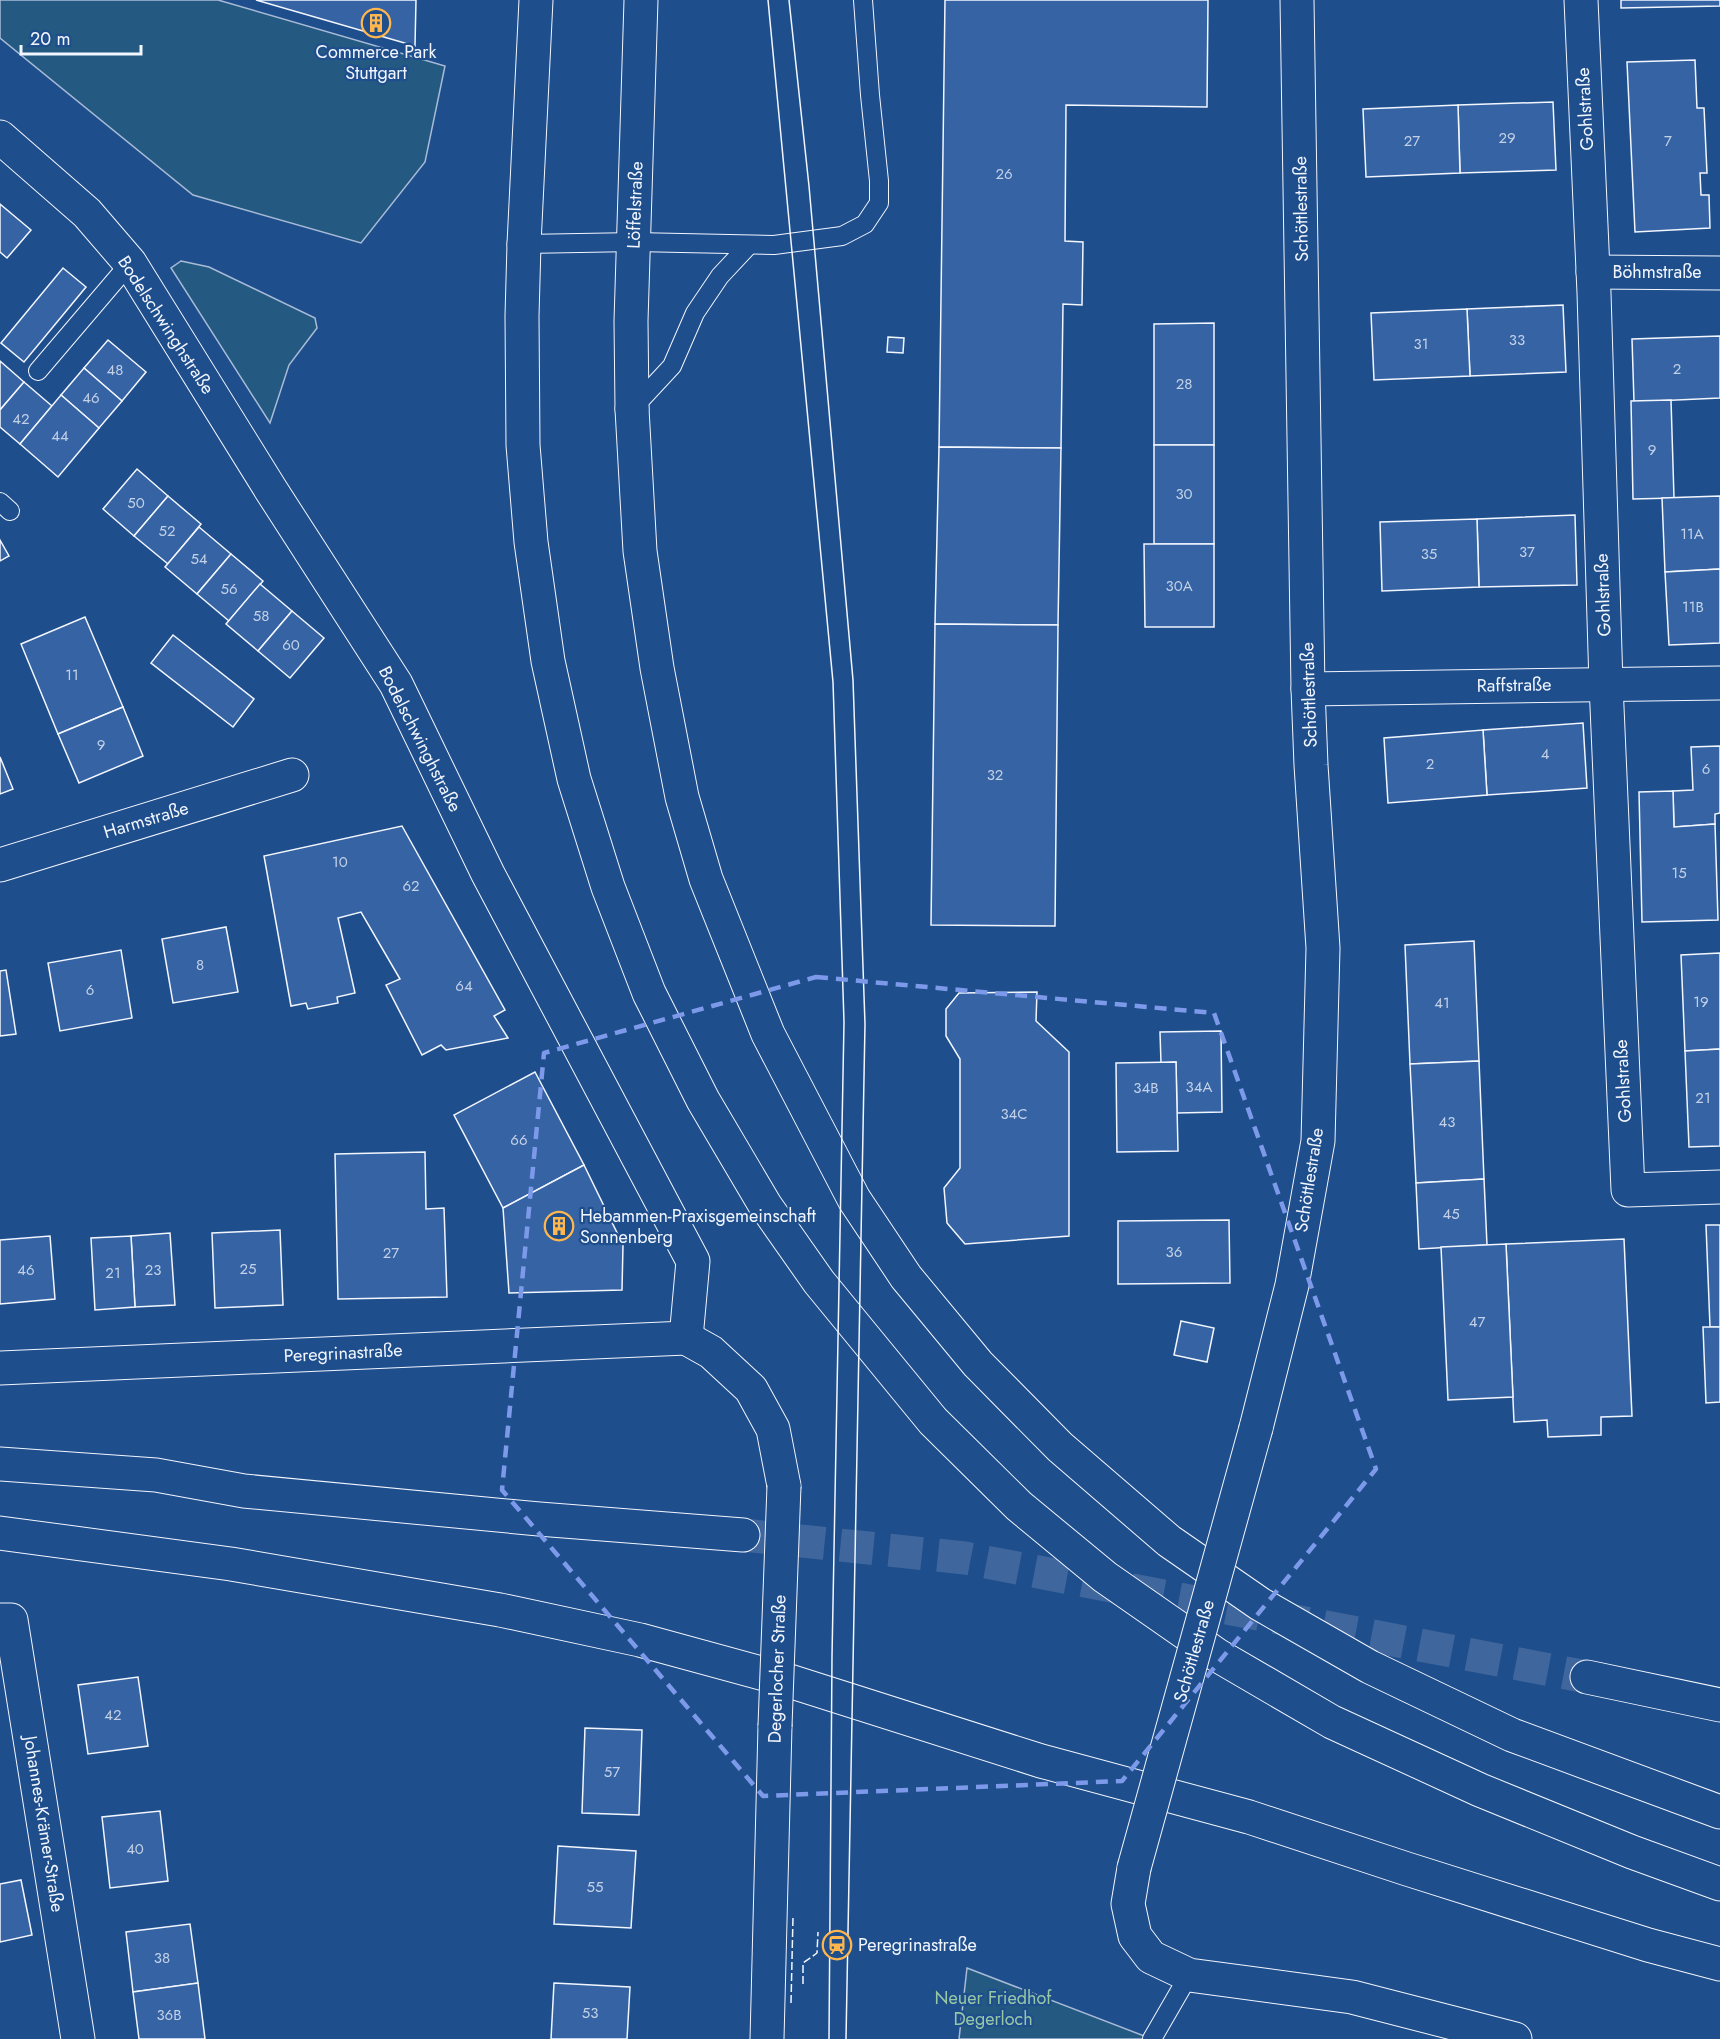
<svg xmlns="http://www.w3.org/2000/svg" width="1720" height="2039" viewBox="0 0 1720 2039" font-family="Jost,sans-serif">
  <rect width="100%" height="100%" fill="#1f4e8c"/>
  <g fill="#245a82" stroke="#a8bbd7" stroke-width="1.5">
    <path d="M0,0H218L445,66L425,162L361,243L193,195L0,38Z"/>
    <path d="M181,261L209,267L315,318L317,328L289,365L270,423L171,268Z"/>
    <path d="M967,1968L1152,2039H959Z"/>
  </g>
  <g fill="#3563a3" stroke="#f2f6ff" stroke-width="1.5">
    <path d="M256,0H416L415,46Z"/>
    <path d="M945,0H1208L1207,107L1066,105L1065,241L1083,242L1082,305L1063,304L1061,448L939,447Z"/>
    <path d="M1621,0H1720V6L1621,8Z"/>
    <path d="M1695,60L1697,108H1704L1707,173H1700L1701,195H1709L1710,228L1635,232L1627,62Z"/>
    <path d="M1553,102L1556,170L1460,173L1458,105Z"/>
    <path d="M1458,105L1460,173L1366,177L1363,109Z"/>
    <path d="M0,204L31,230L7,258L0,252Z"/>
    <path d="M63,268L86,287L24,362L1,343Z"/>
    <path d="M1563,305L1566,372L1470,376L1467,309Z"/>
    <path d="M1467,309L1470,376L1374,380L1371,313Z"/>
    <path d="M1214,323V445H1154V324Z"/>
    <path d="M1720,336V398L1634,402L1632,339Z"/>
    <path d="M888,337L904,338L903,353L887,352Z"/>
    <path d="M108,340L146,372L122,401L84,368Z"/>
    <path d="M0,361L24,382L0,410Z"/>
    <path d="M84,368L122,401L99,428L61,395Z"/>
    <path d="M24,382L52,406L20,444L0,427V410Z"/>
    <path d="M61,395L99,428L58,477L20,444Z"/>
    <path d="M1671,400L1674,498L1633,499L1631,401Z"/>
    <rect x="1154" y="445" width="60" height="99"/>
    <path d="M939,447L1061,448L1058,625L935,624Z"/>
    <path d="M137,469L168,496L134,536L103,509Z"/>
    <path d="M168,496L201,524L168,564L134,536Z"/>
    <path d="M1720,496V569L1665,572L1662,498Z"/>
    <path d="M1575,515L1577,585L1479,587L1477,519Z"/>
    <path d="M1477,519L1479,587L1382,591L1380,522Z"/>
    <path d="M199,527L231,554L197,594L165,567Z"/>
    <path d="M0,540L9,556L0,561Z"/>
    <path d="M1144,544H1214V627H1145Z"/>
    <path d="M231,554L263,581L229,621L197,594Z"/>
    <path d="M1720,569V643L1669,645L1665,572Z"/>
    <path d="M260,584L292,611L258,651L226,624Z"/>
    <path d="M292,611L324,638L290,678L258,651Z"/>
    <path d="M85,617L123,707L58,734L21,644Z"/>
    <path d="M935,624L1058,625L1055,926L931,925Z"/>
    <path d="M173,635L254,699L233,727L151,663Z"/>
    <path d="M123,707L143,756L79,783L58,734Z"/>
    <path d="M1583,723L1587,788L1487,795L1483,730Z"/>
    <path d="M1483,730L1487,795L1388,803L1384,738Z"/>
    <path d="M1720,746V813L1715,814V824L1674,827L1673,791L1693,790L1691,747Z"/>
    <path d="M0,757L13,789L0,794Z"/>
    <path d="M1673,791L1674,827L1715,824L1718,920L1642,922L1639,792Z"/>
    <path d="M402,826L505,1010L494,1016L508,1038L446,1050L441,1045L422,1055L386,985L400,979L361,912L338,918L355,993L337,997L338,1003L308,1009L306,1003L291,1006L264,856Z"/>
    <path d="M226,927L238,992L173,1003L162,939Z"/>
    <path d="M1474,941L1479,1061L1410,1064L1405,945Z"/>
    <path d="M121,950L132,1018L60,1031L48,963Z"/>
    <path d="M1720,953V1049L1685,1051L1681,955Z"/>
    <path d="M6,970L16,1034L0,1036V971Z"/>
    <path d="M1037,992L1036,1021L1069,1052V1236L965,1244L947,1223L944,1188L960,1168V1059L946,1036V1009L959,993Z"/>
    <path d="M1221,1031L1222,1112L1177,1113L1176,1062L1161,1063L1160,1032Z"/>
    <path d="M1720,1049V1146L1689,1147L1685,1051Z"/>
    <path d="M1479,1061L1484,1179L1416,1183L1410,1064Z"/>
    <path d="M1176,1062L1178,1151L1117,1152L1116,1063Z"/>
    <path d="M535,1072L584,1165L503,1208L454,1115Z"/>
    <path d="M425,1152L426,1209L444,1208L447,1297L338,1299L335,1154Z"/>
    <path d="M584,1165L623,1245L622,1290L509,1293L503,1208Z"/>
    <path d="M1484,1179L1487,1245L1419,1249L1416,1183Z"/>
    <path d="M1229,1220L1230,1283L1118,1284V1221Z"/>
    <path d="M1706,1225H1720V1327H1710Z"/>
    <path d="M280,1230L283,1305L215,1308L212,1233Z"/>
    <path d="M170,1233L175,1305L135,1307L131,1236Z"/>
    <path d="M50,1236L55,1299L0,1304V1240Z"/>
    <path d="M131,1236L135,1307L95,1310L91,1238Z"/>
    <path d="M1624,1239L1632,1416L1601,1417V1435L1548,1437L1547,1420L1514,1422L1506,1244Z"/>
    <path d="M1506,1244L1513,1397L1448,1400L1441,1247Z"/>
    <path d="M1181,1321L1214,1328L1207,1362L1174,1355Z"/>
    <path d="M1703,1327H1720V1402L1706,1403Z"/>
    <path d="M138,1677L148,1746L88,1754L78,1685Z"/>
    <path d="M585,1728L642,1730L639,1815L582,1813Z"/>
    <path d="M160,1811L168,1881L110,1888L102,1817Z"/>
    <path d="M558,1846L636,1851L631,1928L554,1924Z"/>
    <path d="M21,1880L32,1935L0,1942V1884Z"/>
    <path d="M190,1924L198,1983L133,1992L126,1932Z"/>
    <path d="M198,1983L205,2039H139L133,1992Z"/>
    <path d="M554,1983L630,1987L627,2039H551Z"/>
  </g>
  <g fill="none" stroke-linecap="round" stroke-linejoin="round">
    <path stroke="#3f679d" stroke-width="33" stroke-dasharray="33 16" stroke-linecap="butt" d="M743,1535L965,1558L1587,1677"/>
    <g stroke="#f2f6ff" stroke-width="20">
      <g id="lane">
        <path d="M524,244L635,242L774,245L842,236L865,224L879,203V181L870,95L863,0"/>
        <path d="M38,371L130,263"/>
        <path d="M633,408L672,366L695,313L720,276L749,245"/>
        <path d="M0,502L10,511"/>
        <path d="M1152,2039L1189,1975"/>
      </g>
    </g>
    <g stroke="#f2f6ff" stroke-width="35">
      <g id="street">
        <path d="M1581,0L1594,293L1606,684L1628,1190L1720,1187"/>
        <path d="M0,137L87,213L130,263L271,490L396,684L488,874L693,1261L686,1338"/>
        <path d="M1593,272L1720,273"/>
        <path d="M1308,689L1720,683"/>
        <path d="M0,865L292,775"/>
        <path d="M686,1338L711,1352L751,1389L773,1429L784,1486"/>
        <path d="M0,1368L686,1338"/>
        <path d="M1256,1428L1292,1285L1318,1141L1323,948L1311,765L1308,689L1297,0"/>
        <path d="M0,1620H11L78,2039"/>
        <path d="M1134,1868L1128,1904L1135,1936L1151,1957L1189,1975L1352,1997L1515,2039"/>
        <path d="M767,2039L775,1726"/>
      </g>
    </g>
    <g stroke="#f2f6ff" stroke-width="35">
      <g id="primary">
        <path d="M524,244L536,0"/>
        <path d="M632,409L631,321L641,0"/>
      </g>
    </g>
    <g stroke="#f2f6ff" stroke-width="35">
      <g id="highway">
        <path d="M524,244L522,316L523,445L531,542L548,661L574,779L608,887L649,993L703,1100L765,1205L819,1282L933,1421L1019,1506L1105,1577L1217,1655L1332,1722L1480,1790L1632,1852L1720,1884"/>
        <path d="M632,409L640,551L657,668L682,797L706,879L768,1034L854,1199L906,1277L978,1364L1060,1447L1169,1541L1260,1604L1370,1667L1512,1735L1720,1812"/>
        <path d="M0,1464L156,1475L244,1491L539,1519L743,1535"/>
        <path d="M0,1533L231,1564L500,1610L640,1640L783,1679L1041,1761L1249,1817L1407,1869L1648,1945L1720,1964"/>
        <path d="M1587,1677L1720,1705"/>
      </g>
    </g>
    <use href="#lane" stroke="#1f4e8c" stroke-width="18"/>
    <use href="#street" stroke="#1f4e8c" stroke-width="33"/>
    <use href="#primary" stroke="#1f4e8c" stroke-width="33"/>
    <use href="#highway" stroke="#1f4e8c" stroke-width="33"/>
    <g stroke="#f2f6ff" stroke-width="1.5">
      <path d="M768,0L833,682L844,1022L832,1656L829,2039"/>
      <path d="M789,0L809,186L853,680L865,1024L846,2039"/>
    </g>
    <g stroke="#f2f6ff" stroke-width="35" stroke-linecap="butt">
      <g id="street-bridge">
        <path d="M775,1726L784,1486"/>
        <path d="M1134,1868L1256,1428"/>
      </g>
    </g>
    <use href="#street-bridge" stroke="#1f4e8c" stroke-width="33"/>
    <g stroke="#f2f6ff" stroke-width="1.5" stroke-dasharray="8 3" stroke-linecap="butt">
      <path d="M803,1984V1963L817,1953L818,1932"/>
      <path d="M791,2003L793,1917"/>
    </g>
  </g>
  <path fill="none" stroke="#7d9aea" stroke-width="4.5" stroke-dasharray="12 8" stroke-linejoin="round" d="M816,977L1214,1013L1376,1469L1122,1781L763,1796L502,1490L544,1053Z"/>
  <defs>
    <g id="building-ring" transform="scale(1.5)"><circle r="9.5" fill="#1f4e8c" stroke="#ffb74d" stroke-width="1.5"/><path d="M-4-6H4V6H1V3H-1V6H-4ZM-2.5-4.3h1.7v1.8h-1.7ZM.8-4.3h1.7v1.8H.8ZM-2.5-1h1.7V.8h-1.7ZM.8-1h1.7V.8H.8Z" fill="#ffb74d"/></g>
    <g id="station-ring" transform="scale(1.5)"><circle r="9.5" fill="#1f4e8c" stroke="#ffb74d" stroke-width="1.5"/><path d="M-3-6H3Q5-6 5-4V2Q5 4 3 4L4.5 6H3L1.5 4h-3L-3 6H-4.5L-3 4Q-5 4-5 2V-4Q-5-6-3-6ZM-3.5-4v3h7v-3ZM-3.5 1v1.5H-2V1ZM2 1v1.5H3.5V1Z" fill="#ffb74d"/></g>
  </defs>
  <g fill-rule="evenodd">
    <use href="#building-ring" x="376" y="23"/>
    <use href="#building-ring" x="559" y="1226"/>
    <use href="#station-ring" x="837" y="1945"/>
  </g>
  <g text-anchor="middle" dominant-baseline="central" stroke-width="4.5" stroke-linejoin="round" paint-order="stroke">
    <g font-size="15" fill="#c3d1e8">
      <text x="1507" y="138">29</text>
      <text x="1412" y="141">27</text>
      <text x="1668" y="141">7</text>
      <text x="1004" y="174">26</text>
      <text x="1517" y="340">33</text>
      <text x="1421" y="344">31</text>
      <text x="1677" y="369">2</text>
      <text x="115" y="370">48</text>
      <text x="1184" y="384">28</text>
      <text x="91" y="398">46</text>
      <text x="21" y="419">42</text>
      <text x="60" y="436">44</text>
      <text x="1652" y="450">9</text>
      <text x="1184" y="494">30</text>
      <text x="136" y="503">50</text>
      <text x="167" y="531">52</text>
      <text x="1692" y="534">11A</text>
      <text x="1527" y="552">37</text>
      <text x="1429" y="554">35</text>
      <text x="199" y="559">54</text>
      <text x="1179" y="586">30A</text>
      <text x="229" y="589">56</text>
      <text x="1693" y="607">11B</text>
      <text x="261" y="616">58</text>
      <text x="291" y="645">60</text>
      <text x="72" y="675">11</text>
      <text x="101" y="745">9</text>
      <text x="1545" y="754">4</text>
      <text x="1430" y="764">2</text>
      <text x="1706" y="769">6</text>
      <text x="995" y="775">32</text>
      <text x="340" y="862">10</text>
      <text x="1679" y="873">15</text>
      <text x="411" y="886">62</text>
      <text x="200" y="965">8</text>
      <text x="464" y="986">64</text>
      <text x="90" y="990">6</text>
      <text x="1701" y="1002">19</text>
      <text x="1442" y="1003">41</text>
      <text x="1199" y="1087">34A</text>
      <text x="1146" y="1088">34B</text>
      <text x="1703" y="1098">21</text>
      <text x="1014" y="1114">34C</text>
      <text x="1447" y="1122">43</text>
      <text x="519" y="1140">66</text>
      <text x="1451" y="1214">45</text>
      <text x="1174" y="1252">36</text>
      <text x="391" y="1253">27</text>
      <text x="248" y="1269">25</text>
      <text x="26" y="1270">46</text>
      <text x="153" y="1270">23</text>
      <text x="113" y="1273">21</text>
      <text x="1477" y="1322">47</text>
      <text x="113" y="1715">42</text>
      <text x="612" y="1772">57</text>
      <text x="135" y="1849">40</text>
      <text x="595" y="1887">55</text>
      <text x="162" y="1958">38</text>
      <text x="590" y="2013">53</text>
      <text x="169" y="2015">36B</text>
    </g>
    <g font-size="18" fill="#f2f6ff" stroke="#1f4e8c" text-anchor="start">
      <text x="376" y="52" text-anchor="middle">Commerce Park<tspan x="376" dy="21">Stuttgart</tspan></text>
      <text x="580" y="1216">Hebammen-Praxisgemeinschaft<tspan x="580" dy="21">Sonnenberg</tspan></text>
      <text x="858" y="1945">Peregrinastraße</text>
    </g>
    <g font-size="18" fill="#f2f6ff" stroke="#1f4e8c">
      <text transform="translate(1585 109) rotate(-93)">Gohlstraße</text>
      <text transform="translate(635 205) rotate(-88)">Löffelstraße</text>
      <text transform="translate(1301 209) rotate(-91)">Schöttlestraße</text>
      <text x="1657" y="272">Böhmstraße</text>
      <text transform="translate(166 325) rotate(57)">Bodelschwinghstraße</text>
      <text transform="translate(1603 595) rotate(-92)">Gohlstraße</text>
      <text transform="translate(1514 685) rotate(-1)">Raffstraße</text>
      <text transform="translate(1309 695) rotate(-92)">Schöttlestraße</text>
      <text transform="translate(420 739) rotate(63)">Bodelschwinghstraße</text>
      <text transform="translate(146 820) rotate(-17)">Harmstraße</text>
      <text transform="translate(1623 1081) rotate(-93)">Gohlstraße</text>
      <text transform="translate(1309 1180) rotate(-81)">Schöttlestraße</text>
      <text transform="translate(343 1353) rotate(-3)">Peregrinastraße</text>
      <text transform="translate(1194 1651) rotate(-74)">Schöttlestraße</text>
      <text transform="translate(777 1669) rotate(-88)">Degerlocher Straße</text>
      <text transform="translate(44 1824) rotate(81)">Johannes-Krämer-Straße</text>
    </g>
    <g font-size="18" fill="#97c8a6" stroke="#1f4e8c">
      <text x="993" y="1998">Neuer Friedhof<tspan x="993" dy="21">Degerloch</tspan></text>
    </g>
  </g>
  <path d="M21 45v9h120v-9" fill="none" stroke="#f2f6ff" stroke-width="3"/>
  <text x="30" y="45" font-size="18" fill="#f2f6ff" stroke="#1f4e8c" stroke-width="4.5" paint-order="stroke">20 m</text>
</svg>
